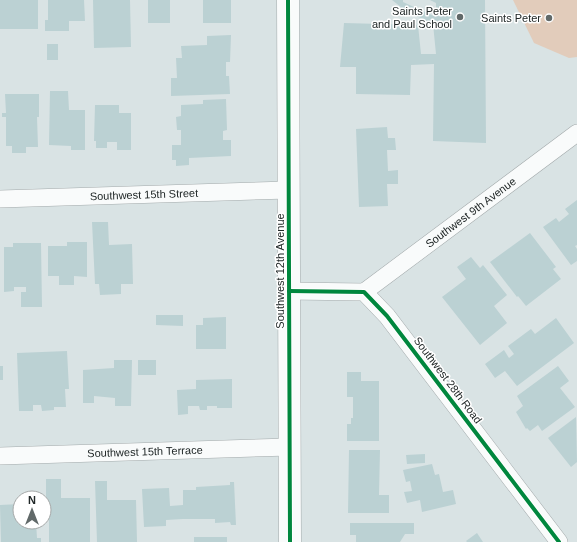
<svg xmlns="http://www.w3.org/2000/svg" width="577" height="542" viewBox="0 0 577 542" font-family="Arial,sans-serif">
  <rect width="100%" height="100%" fill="#d9e3e4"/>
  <path fill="#e2ccbb" d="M513,0H577V57L569,58L534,43Z"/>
  <g fill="#bbd1d3">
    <rect x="0" y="0" width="38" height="29"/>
    <path d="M48,0H84L85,21H69V31H45V20H48Z"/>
    <path d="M93,0H130L131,47L94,48Z"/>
    <rect x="148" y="0" width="22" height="23"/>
    <rect x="203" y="0" width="28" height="23"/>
    <path d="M392,0H403V2L436,17V3L430,0H485L486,143L433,141L434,64L411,65L410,95L356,94V67H340L344,23L418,25L421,54H436L433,24L406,11Z"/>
    <path d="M231,35L230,62H226V76H229L230,94L171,96V78H177L176,58H182L181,46L207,45V36Z"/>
    <rect x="47" y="44" width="11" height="16"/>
    <path d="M50,91H68L69,110H85V150H71V146L49,145Z"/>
    <path d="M5,94H39V117H37L38,147H26V153H12V146H6V117H2V113H6Z"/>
    <path d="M226,99L227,130L223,131V140H231V156L189,158V165L176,166V160H172V145H181V130H177L176,117L181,116V105L203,104V100Z"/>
    <path d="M95,105H119V113H131V150H117V142H107V148H96V141H94Z"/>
    <path d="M387,127L388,138H395L396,150H387L388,171L398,170V184H387L388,206L359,207L356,129Z"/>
    <path d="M577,200V245L575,246L577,249V261L571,265L543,227L556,218L559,222L569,214L565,209Z"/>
    <path d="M92,222H108L109,245L132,244L133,284H121V294L100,295L99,284H95Z"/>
    <path d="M530,233L556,267L553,269L561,279L526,306L518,296L517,297L490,262Z"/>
    <path d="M67,242H87V277L74,276V285H59V276H48V246H67Z"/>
    <path d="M13,243H41L42,307H21V292H26V287H14V291L4,292V247H13Z"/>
    <path d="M471,257L480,268L483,265L507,295L494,306L507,323L480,345L442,297L466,279L457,267Z"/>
    <path d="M156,315H183V326L156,325Z"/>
    <path d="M226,317V349H196V325H203V318Z"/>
    <path d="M556,318L574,343L517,386L505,371L495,378L485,364L504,350L509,358L514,354L508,346L531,329L535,334Z"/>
    <path d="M67,351L69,389H65L66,407H54V410L42,411L41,405H33V411H19L17,353Z"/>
    <path d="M114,360H132L131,406H115V398L94,396V403H83V370L114,368Z"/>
    <rect x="138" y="360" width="18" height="15"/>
    <rect x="0" y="366" width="3" height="14"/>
    <path d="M558,366L569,381L560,388L575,407L542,431L538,425L530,431L527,428L526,429L516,412L523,406L517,396Z"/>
    <path d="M347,372H361V381H379V441H347V424H351V418H353V397H347Z"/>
    <path d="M232,379V408H217V406H207V410H200L199,406H188V414L178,415L177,390L196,389V380Z"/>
    <path d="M576,417L577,462L571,467L548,438Z"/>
    <path d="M349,450H380L379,495H389V513H348Z"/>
    <path d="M425,454V463L407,464L406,455Z"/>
    <path d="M432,464L435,475L439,474L443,492L453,490L456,504L422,512L420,500L407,503L404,492L412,491L410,481L406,482L403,470Z"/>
    <path d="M46,479H61V498H90V542H49V500H46Z"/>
    <path d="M95,481H107V500H136L137,542H97Z"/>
    <path d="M230,482H234L236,525H231L230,522L215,523V519H183L166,520V526L144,527L142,489L169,488L170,506L183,505V490H196V487L230,485Z"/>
    <path d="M20,504V522H36L37,538H41V542H1L0,505Z"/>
    <path d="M350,523H414V534H405L400,542H356V535H350Z"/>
    <path d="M477,533L483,542H467L466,541Z"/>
    <rect x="194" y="537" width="33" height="5"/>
  </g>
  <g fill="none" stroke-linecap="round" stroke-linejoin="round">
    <g stroke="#a3aaab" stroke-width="18">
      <g id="minor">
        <path id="s1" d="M0,199L288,190"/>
        <path d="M289,291L364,292L387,316L559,542"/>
        <path id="s2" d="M364,292L577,133"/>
        <path id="s3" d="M0,456L290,447"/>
      </g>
    </g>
    <g stroke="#a3aaab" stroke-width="23">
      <path id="secondary" d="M288,0L290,542"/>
    </g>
    <use href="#minor" stroke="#f9fbfb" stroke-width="17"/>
    <use href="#secondary" stroke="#f9fbfb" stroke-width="22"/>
    <g stroke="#fff" stroke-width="6">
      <g id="cycleway">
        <path d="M288,0L290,542"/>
        <path d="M289,291L364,292L387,316L559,542"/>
      </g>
    </g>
    <use href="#cycleway" stroke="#00873e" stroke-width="4"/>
  </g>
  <g fill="#616969" stroke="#fff" stroke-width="1.5">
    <circle cx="460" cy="17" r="4"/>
    <circle cx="549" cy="18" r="4"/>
  </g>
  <g text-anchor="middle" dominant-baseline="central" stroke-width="3" stroke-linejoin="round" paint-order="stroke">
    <g font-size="11" fill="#202727" stroke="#fff" text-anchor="end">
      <text x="452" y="11">Saints Peter<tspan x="452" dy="13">and Paul School</tspan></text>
      <text x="541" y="18">Saints Peter</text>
    </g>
    <g font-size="11" fill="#202727" stroke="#fff">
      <text stroke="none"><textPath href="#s1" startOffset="144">Southwest 15th Street</textPath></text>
      <text stroke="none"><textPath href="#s2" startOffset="133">Southwest 9th Avenue</textPath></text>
      <text transform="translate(280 271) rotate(-90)">Southwest 12th Avenue</text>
      <text transform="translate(448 380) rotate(53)">Southwest 28th Road</text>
      <text stroke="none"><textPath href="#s3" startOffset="145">Southwest 15th Terrace</textPath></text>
    </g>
  </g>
  <g transform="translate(32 510)"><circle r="19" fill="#ffffff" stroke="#a6a9a9"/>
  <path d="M0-3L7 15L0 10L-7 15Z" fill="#616969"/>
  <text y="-6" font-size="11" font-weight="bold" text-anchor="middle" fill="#202727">N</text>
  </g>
</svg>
